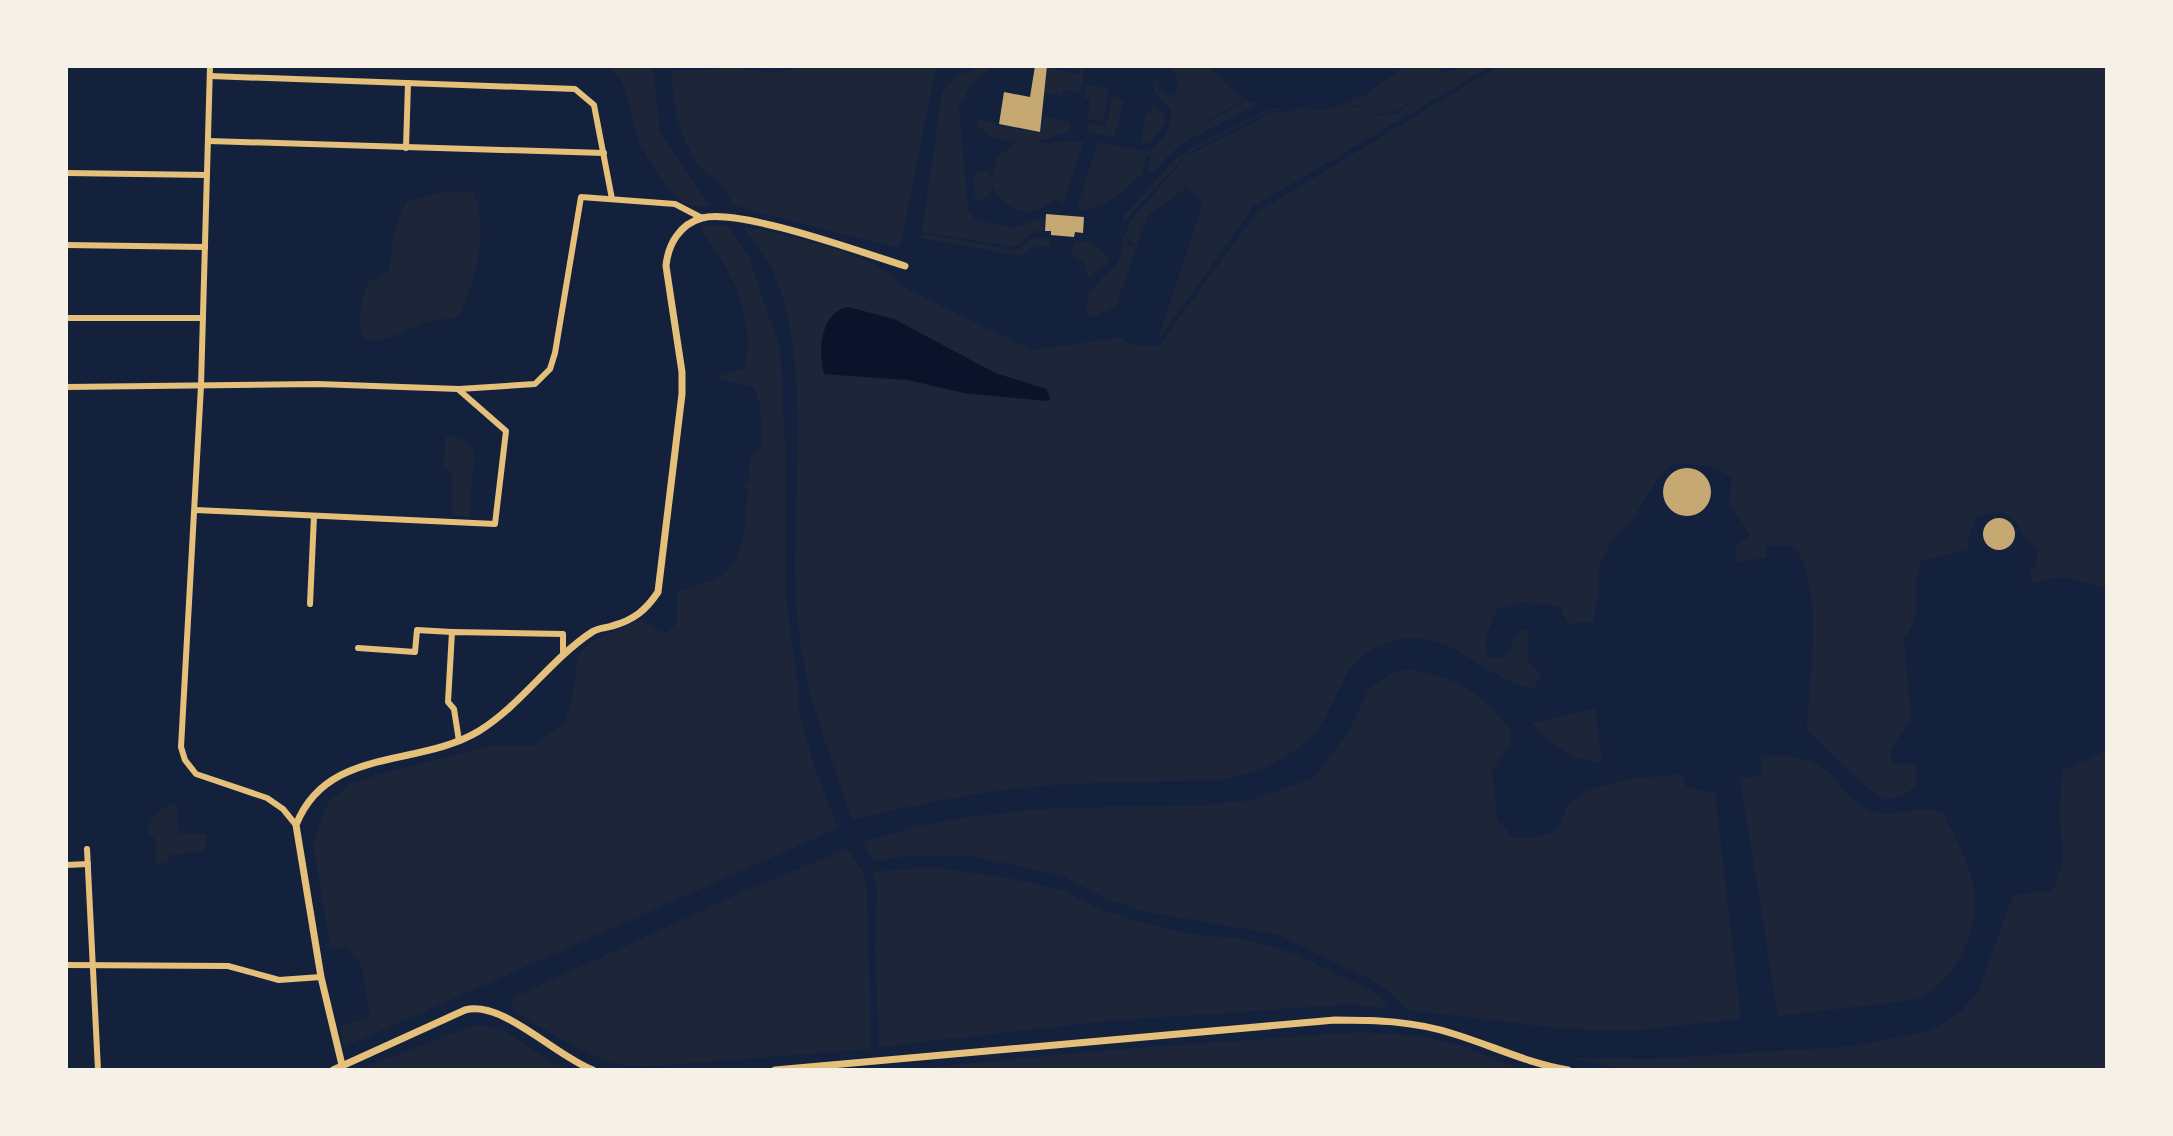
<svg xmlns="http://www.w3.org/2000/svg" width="2173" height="1136" viewBox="0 0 2173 1136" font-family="'Titillium Web',sans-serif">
  <rect width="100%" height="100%" fill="#14213d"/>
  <g fill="#1d2539" fill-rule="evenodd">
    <path d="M802,66L936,67L901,244L897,248L735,206L719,182L698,166L685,141L676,115L671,71L737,68L777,73Z"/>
    <path d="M981,66L991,67L970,87L959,107L968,209L976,220L1012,228L1043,218V230L1035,231L1015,247L922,232L942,93L954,78Z"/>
    <path d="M609,67H653L660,131L709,206C702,206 694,208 688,205C665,192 643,154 635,129C628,105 630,83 609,67Z"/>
    <path d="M1080,67H1085L1080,93L1064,90L1062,96L1043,93L1048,68L1079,74Z"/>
    <path d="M1170,67H1211L1229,87L1244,99L1161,150L1246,100L1258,104L1178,146L1152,173L1148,170L1151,154L1146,156L1143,173C1123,191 1105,210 1076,210L1098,142L1148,152C1161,144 1175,125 1170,108L1154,92L1155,77L1159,90L1170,96L1177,92V76Z"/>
    <path d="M1421,67H1439L1443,73L1464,67H1489L1254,206L1157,342L1203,203L1187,187L1149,215L1136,246L1125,238L1130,247H1136L1116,306L1095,316H1087C1087,309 1086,298 1090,293C1104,268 1126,272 1122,235L1124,238L1130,221L1187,156L1259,120C1272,109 1281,111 1296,112L1285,108L1266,112L1187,154L1124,222L1122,234L1124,216L1171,163L1192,148L1271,108L1319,109L1301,112L1354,105L1376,115L1398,113L1434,82C1417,95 1401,116 1377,113C1356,111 1362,103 1334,108L1367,94L1400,69Z"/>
    <path d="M1497,67H2106V588L2064,577L2032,582L2030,570L2036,566L2038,550C2010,533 2025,500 1977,517L1969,536L1968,550L1922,561C1908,584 1926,617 1904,637L1911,718L1890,750L1893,764H1915L1917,782C1910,795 1894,802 1880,796C1864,788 1823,744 1807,730C1808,679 1827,584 1792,545L1766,546V558L1736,562L1735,547L1750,535L1730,503L1731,478L1716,466L1674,463L1659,476L1633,519L1613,539L1598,569V599L1593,622L1568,624L1560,606L1521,602L1498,608L1486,636L1485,653L1492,658L1503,659L1520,630L1528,631V662L1541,673L1535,688C1489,684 1454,630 1403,639C1346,650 1347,680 1323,721C1308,746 1281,761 1256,771C1229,782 1195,781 1167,781C1128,782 1089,783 1050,785C987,790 913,805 852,820C829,753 803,687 797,616C788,513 816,366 773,272C766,257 753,242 744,228L760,229C798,240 877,253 901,286L1032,350L1120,338L1133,345L1158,347L1257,212ZM847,307L894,319L995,373L1046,389L1050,393L1048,401L964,393L908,380L825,374C818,352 820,313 847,307Z"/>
    <path d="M1087,84L1109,89L1103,122L1087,119L1091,99L1084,98Z"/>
    <path d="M1113,95L1124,100L1114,137L1089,132L1087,123L1106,127Z"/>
    <path d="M1153,107L1165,114V123L1149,144L1140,143L1146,116Z"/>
    <path d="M1044,116L1070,122L1069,131L1038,142C1047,146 1069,139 1084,142L1063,204L1055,199C1033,221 1002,212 992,183V189L982,202L975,197L973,176L977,172L987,171L992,177L997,157L1017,142L992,137L977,126L979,118L997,125L1040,133Z"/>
    <path d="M445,191L473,192C490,222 475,290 457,318C444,319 430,320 418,326C397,334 387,343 364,338C354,321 363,299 368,282L389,270L394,233L406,202Z"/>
    <path d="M727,225L748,255L780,349L786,460V596L800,702L797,704L814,766L838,828L344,1047L340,1027L370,1017L362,967L349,948L330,947L313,843L328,802L351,784L377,775L490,746H532L563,725L572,701L578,656L594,640L639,620L667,633L677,622V592C725,576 735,579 745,525C747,514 744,503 749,493L744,487L750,479C747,466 751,453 762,445L760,403L753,387L714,378L744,368C757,324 732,266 702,233L703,226Z"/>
    <path d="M922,234L1016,250L1031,239H1051L1050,247H1033L1021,256L921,238Z"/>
    <path d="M1075,241L1092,242L1110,258L1109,262L1089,277L1082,261L1071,256Z"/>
    <path d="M451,436L466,441L475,452L469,517L452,515V473L444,467L445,438Z"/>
    <path d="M1408,669C1461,678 1477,690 1512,731L1509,744L1492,771L1497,819L1513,838C1527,837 1551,839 1559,826C1567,815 1562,805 1578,796C1610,778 1647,778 1683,774L1686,787L1715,793L1741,1019L1627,1031L1557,1028L1409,1010L1379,984L1279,935L1147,912L1107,899L1060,875L976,857L908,856L872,861L863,842L918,826L967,817L1055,808L1204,805L1252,800L1315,777L1348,732L1369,688L1392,673Z"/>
    <path d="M1595,709L1602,763C1572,761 1550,745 1532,723Z"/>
    <path d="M2106,750V1069L1627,1070L1568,1058L1653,1059L1854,1046L1930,1031L1962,1010L1979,990L2013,895L2053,891L2063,863L2060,815L2062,771Z"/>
    <path d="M1788,756C1842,763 1831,791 1868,810C1885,818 1904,811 1922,809C1929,808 1937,811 1944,813C1953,835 1968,860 1973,884C1982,927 1956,986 1912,1000L1778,1016L1740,778L1762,776L1761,757Z"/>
    <path d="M176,803L179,833L207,835L204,851L170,855L167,863L156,864L155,839L148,834C148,817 160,808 176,803Z"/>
    <path d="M847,849L862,870L867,890L871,1049L639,1067C593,1062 551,1034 512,1009V998L745,891Z"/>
    <path d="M932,867L1008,878L1064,891L1101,910L1142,922L1185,933L1248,940L1295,954L1373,991L1387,1004L1383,1008L1355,1004L1106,1021L879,1047L875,951L877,886L872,872Z"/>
    <path d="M474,1025L500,1029L564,1069H360Z"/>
    <path d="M1361,1032L1426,1037L1465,1047L1518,1069H912L1110,1050Z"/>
  </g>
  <path fill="#0b132b" d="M848,307L894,319L995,373L1046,389L1050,398L1048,401L964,393L908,380L824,374C818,352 820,313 848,307Z"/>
  <g fill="#c6a872">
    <path d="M1035,66H1047L1040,132L999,124L1004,92L1030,97Z"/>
    <path d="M1046,214L1084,217L1083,233L1075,232L1074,237L1051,235V231H1045Z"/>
    <circle cx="1687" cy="492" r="24"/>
    <circle cx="1999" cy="534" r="16"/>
  </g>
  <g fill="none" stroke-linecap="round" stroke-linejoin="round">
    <g stroke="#e5c07b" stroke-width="6">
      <path d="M210,66L201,386L181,747L185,760L196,774L267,798L283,809L296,825"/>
      <path d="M210,76L575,89L594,105L612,199"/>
      <path d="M209,141L604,153"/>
      <path d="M406,148L408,83"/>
      <path d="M66,173L207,175"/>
      <path d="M66,245L205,247"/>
      <path d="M66,318H203"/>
      <path d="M66,387L317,384L459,389L535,384L550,369L555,353L581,197L675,204L702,218"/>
      <path d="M195,510L495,524L506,431L459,390"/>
      <path d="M310,604L314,516"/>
      <path d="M358,648L415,652L417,630L452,632"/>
      <path d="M459,741L454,709L448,702L452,632L563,634V655"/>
      <path d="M87,849L98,1070"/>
      <path d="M66,865L88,864"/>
      <path d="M66,965L228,966L279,980L321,977"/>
    </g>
    <g stroke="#e5c07b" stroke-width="7">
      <path d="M342,1065L321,977L296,825C327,746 418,768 479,731C521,705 551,659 592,632C598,628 606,628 612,626C634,620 646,610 658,592L682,394V372L666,266C668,244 680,224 702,218C740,208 863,253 905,266"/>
      <path d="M333,1070L465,1010C503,1000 555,1056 593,1070"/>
      <path d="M775,1070L1335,1020C1375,1020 1415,1021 1454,1034C1493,1046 1527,1063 1568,1070"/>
    </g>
  </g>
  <rect width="2173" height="1136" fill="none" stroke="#f6f1e7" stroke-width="136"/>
</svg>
